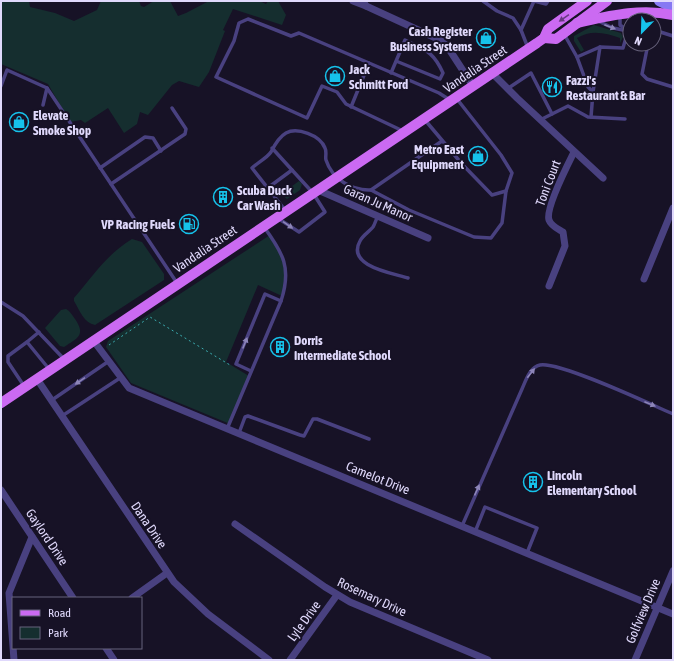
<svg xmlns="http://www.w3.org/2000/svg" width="674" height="661" viewBox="0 0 674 661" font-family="'Asap Condensed',sans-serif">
  <rect width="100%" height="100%" fill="#171226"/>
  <g fill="#152e2f">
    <path d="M1,1H29L30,7L55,13L74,21L97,10L101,1H139L141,6L144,7L154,1H170L178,16L186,13L209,1H259L266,4L268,1H278L286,15L282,25L233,9L223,30L225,31L209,72L199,87L179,81L172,85L148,115L140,112L137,124L124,133L108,108L85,123L81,120L70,122L48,84L1,64Z"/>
    <path d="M594,25L621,33L623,37L620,43V38C606,33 591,29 577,38L584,50L581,52L574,41V36Z"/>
    <path d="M299,181L302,184L300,190L287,199L281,194Z"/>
    <path d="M270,235L286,266L282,296L258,285L226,362L249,376L230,424L131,383L106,347L108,341Z"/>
    <path d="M132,239L142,242L164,274V280L95,325C84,323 80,311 74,301V298C94,275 106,255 132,239Z"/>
    <path d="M66,309C70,311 72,315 75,319C86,335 78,338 64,347L60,346L45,328L61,310Z"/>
  </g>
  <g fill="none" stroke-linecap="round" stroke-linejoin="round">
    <path stroke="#3babaf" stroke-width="1" stroke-dasharray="2 3" stroke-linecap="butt" d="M109,345L150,317L230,365"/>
    <g stroke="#494180" stroke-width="3.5">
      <path d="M483,1L497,11L513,18L521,30"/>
      <path d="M534,1L546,4L548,1"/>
      <path d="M620,16V25L627,30"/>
      <path d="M598,21L613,28L628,31"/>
      <path d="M654,30L673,36"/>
      <path d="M564,34L577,57L588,87L593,92L591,117"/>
      <path d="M648,44L642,74L647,79L673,87"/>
      <path d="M528,48L521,30L534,1"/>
      <path d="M577,57L600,47L623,48L628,31L630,30"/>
      <path d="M391,73L405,40C425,50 433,51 443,73L440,79L396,61"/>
      <path d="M1,86L7,70L47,88L43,105"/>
      <path d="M47,88L177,283"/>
      <path d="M507,89L531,73L552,114L540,120"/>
      <path d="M593,92L600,47"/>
      <path d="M351,107L369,63"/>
      <path d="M552,114L568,106L588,117L625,119"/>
      <path d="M425,120L462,164L492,195L506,191L512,173L501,155L457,99"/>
      <path d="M403,131L346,104L337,92L322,86L307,118L216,77L234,41L239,23L248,19L291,36L299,33L439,93L450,100"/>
      <path d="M272,148L292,170"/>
      <path d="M100,168L145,137L153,138L161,151"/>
      <path d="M111,184L185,134L186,129L172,108"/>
      <path d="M269,187L292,170L313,193L325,212L299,232L279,219"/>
      <path d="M371,190L409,210L474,237L491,238L502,223L506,191"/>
      <path d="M285,210L252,168C257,163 267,158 271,152C274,146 279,137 286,133C297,127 320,135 325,148C327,152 325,157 326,160C332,179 352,191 371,190L442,141"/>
      <path d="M378,216C376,219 375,224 373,227C369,232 363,235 360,241C346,266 392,273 408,278"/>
      <path d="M1,302L23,316L64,359"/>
      <path d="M27,342L39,332"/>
      <path d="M251,371L236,364L265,294L281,301"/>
      <path d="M24,386L8,362V356L27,342L49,369"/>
      <path d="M52,400L109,361"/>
      <path d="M62,416L120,378"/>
      <path d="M227,429L281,301C292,268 283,253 264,227"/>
      <path d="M239,433L245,417L248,416L300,435L304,436L313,419H317L369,439"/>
      <path d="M462,526L522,389C526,380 530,367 540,365C559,361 650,404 673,414"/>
      <path d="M475,532L485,507L537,528L527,553"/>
    </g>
    <g stroke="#494180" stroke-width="7">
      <path d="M353,1L366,6L365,5"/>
      <path d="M363,1L366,6L440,40L447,46L473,86"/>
      <path d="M491,72L517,98L603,178"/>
      <path d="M318,190L428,238"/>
      <path d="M644,279L673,208"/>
      <path d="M549,286L565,246L563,232C558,229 551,226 549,220C545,209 568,164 574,152"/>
      <path d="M93,340L129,388L673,614"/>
      <path d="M37,379L174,582L208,614L269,660"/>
      <path d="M1,490L73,598"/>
      <path d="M235,524L325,587L350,602L488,660"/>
      <path d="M132,598L167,573"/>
      <path d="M106,648L114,660"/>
      <path d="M14,660L9,593L32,537"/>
      <path d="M290,660L337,595"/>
      <path d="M635,660L673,571"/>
    </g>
    <path stroke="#8779f3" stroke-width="10" d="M659,1L673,8"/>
    <g stroke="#cb6af2" stroke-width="10">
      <path d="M577,23C609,16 640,8 673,15"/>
      <path d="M544,38L556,39L607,1"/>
      <path d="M1,403L537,43L544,38L548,29L587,1"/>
    </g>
  </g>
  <defs><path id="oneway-solid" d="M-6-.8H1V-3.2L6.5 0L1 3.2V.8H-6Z"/></defs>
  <use fill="#683a82" href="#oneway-solid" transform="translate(564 18) rotate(145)"/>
  <g fill="#8d85b8">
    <use href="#oneway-solid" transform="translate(610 27) rotate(21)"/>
    <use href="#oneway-solid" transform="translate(288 225) rotate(35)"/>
    <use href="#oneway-solid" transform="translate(245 343) rotate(-68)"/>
    <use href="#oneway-solid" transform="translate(531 373) rotate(-52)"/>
    <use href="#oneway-solid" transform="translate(80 381) rotate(146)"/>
    <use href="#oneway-solid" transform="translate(650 404) rotate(22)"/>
    <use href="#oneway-solid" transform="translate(477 490) rotate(-66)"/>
  </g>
  <defs>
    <g id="shop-ring" transform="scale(1)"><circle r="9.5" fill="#171226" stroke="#16c2eb" stroke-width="1.5"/><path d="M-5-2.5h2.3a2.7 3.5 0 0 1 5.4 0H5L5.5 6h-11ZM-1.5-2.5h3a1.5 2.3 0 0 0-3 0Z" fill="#16c2eb"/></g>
    <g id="restaurant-ring" transform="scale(1)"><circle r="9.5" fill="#171226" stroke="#16c2eb" stroke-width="1.5"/><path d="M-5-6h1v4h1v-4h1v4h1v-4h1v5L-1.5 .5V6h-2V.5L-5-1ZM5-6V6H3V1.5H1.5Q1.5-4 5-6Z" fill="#16c2eb"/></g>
    <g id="building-ring" transform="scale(1)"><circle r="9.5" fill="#171226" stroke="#16c2eb" stroke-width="1.5"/><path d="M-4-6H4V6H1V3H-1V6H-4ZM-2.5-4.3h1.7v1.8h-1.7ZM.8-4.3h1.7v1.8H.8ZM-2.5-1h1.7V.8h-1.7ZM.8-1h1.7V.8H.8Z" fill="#16c2eb"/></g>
    <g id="fuel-ring" transform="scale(1)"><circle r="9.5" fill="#171226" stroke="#16c2eb" stroke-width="1.5"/><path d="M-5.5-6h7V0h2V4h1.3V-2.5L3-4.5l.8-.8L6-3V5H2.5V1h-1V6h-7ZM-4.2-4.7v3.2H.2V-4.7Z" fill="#16c2eb"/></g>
  </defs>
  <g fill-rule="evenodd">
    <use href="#shop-ring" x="486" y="38"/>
    <use href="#shop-ring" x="335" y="76"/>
    <use href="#restaurant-ring" x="552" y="87"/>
    <use href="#shop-ring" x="19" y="122"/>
    <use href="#shop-ring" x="478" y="156"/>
    <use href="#building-ring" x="223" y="197"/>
    <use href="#fuel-ring" x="189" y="224"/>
    <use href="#building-ring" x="280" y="347"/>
    <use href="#building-ring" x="533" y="482"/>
  </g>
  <g text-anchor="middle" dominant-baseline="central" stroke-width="4" stroke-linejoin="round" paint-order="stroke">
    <g font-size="13" font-weight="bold" fill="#e0d9fc" stroke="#171226" text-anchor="start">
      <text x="472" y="31" text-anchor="end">Cash Register<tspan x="472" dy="15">Business Systems</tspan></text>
      <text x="349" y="69">Jack<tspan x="349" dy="15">Schmitt Ford</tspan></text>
      <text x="566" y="80">Fazzi's<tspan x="566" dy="15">Restaurant &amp; Bar</tspan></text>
      <text x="33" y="115">Elevate<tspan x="33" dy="15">Smoke Shop</tspan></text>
      <text x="464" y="149" text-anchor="end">Metro East<tspan x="464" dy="15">Equipment</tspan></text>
      <text x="237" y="190">Scuba Duck<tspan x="237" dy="15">Car Wash</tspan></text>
      <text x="175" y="224" text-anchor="end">VP Racing Fuels</text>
      <text x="294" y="340">Dorris<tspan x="294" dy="15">Intermediate School</tspan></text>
      <text x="547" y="475">Lincoln<tspan x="547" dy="15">Elementary School</tspan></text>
    </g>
    <g font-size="13" fill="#e0d9fc" stroke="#171226">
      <text transform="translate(475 69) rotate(-34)">Vandalia Street</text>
      <text transform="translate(548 183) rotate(-69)">Toni Court</text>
      <text transform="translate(378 203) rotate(24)">Garan Ju Manor</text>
      <text transform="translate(205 249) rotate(-34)">Vandalia Street</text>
      <text transform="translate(378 478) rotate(22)">Camelot Drive</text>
      <text transform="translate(149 525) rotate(56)">Dana Drive</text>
      <text transform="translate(47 537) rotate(56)">Gaylord Drive</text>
      <text transform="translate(372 597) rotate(25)">Rosemary Drive</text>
      <text transform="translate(643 611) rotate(-67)">Golfview Drive</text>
      <text transform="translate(304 621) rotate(-54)">Lyle Drive</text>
    </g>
  </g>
  <rect width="674" height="661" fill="none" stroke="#e0d9fc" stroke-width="4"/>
  <rect x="12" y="597" width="130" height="52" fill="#171226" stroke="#67627c"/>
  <rect x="20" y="610" width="20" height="6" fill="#cb6af2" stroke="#67627c"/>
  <text x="48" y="617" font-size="12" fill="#e0d9fc">Road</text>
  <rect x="20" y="627" width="20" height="12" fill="#152e2f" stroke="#67627c"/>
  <text x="48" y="637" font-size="12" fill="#e0d9fc">Park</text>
  <g transform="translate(642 32) rotate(203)"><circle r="19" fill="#171226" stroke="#67627c"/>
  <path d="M0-3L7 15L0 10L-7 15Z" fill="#16c2eb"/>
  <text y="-6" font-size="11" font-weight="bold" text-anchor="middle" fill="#e0d9fc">N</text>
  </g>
</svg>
